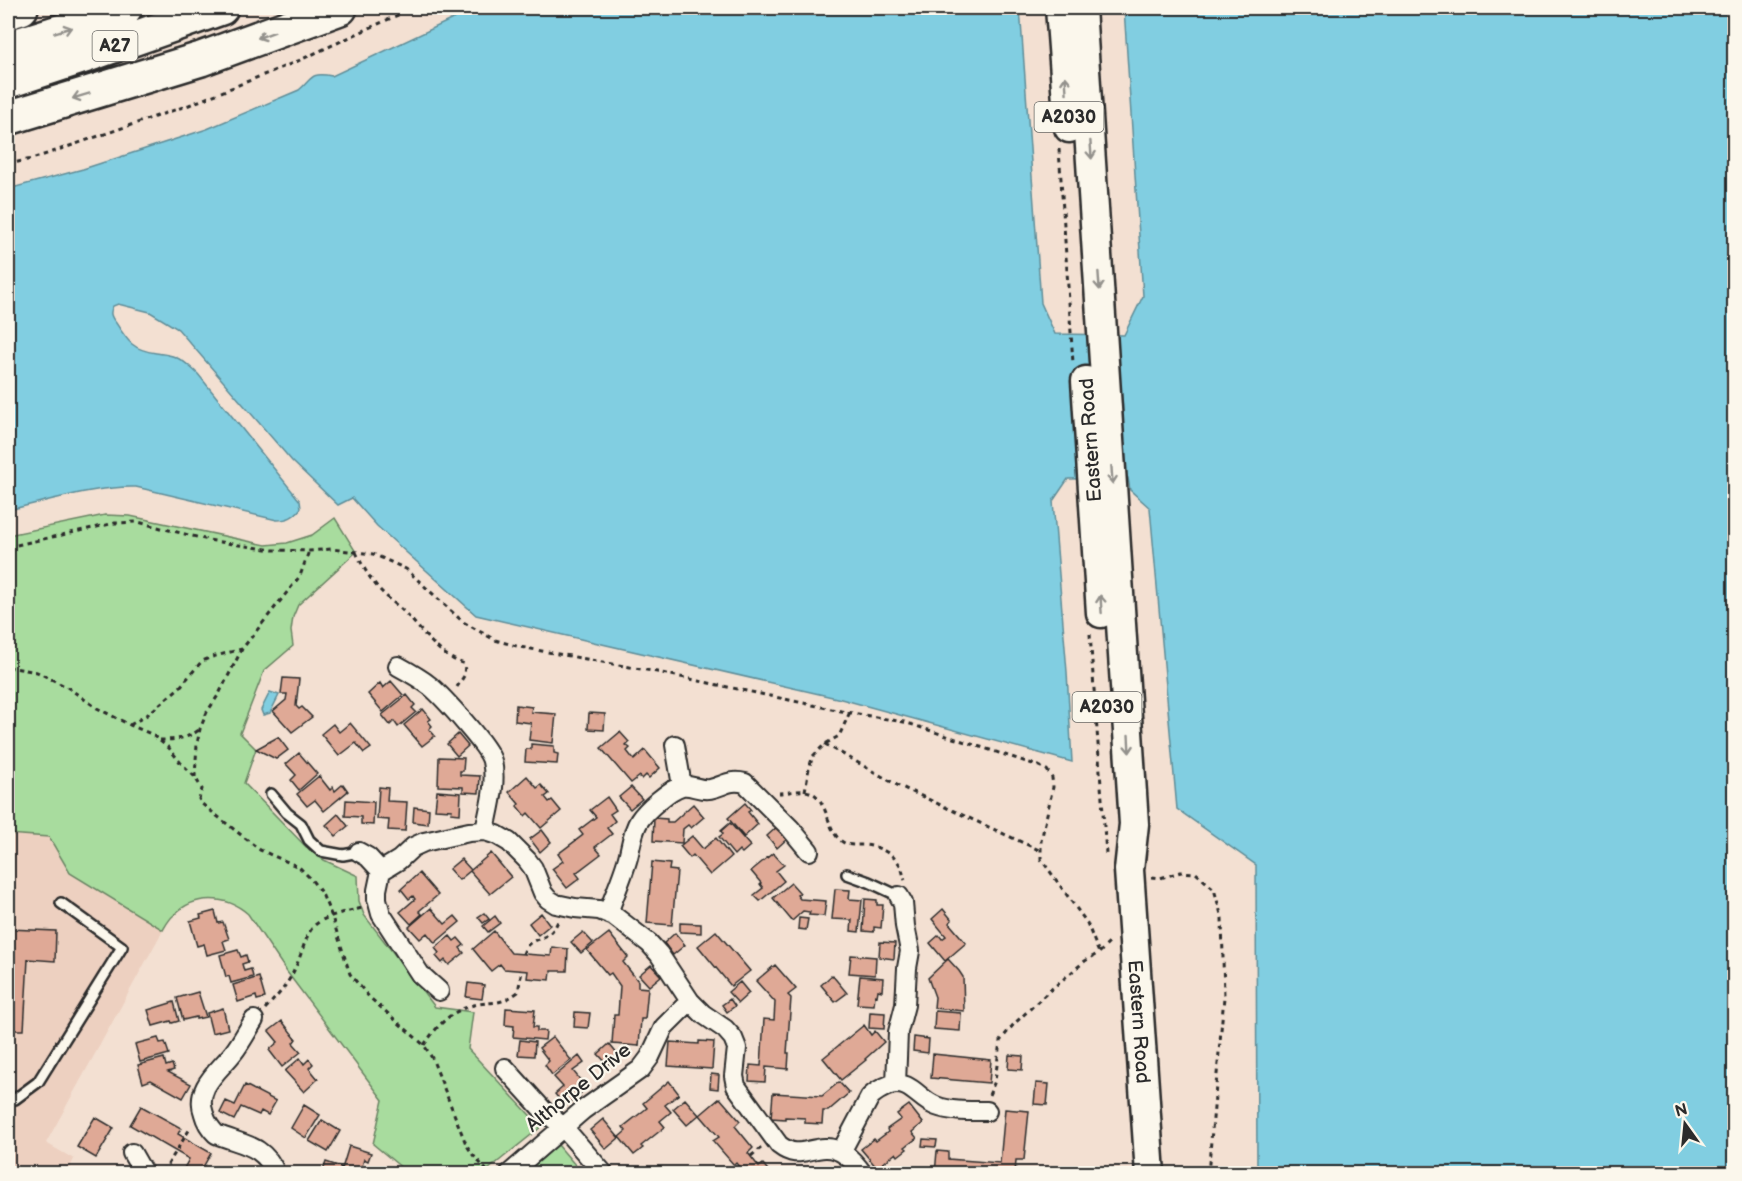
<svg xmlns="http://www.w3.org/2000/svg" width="1742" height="1181" viewBox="0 0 1742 1181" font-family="'Balsamiq Sans',sans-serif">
  <rect width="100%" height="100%" fill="#f3e0d2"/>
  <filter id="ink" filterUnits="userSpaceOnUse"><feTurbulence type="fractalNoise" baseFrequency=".0167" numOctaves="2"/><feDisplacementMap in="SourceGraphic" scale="12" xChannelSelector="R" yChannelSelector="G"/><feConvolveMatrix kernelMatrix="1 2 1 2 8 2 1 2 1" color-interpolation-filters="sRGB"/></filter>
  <g filter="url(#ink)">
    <path fill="#edd0c0" d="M8 834 49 837 70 873 163 930 46 1143 74 1159 67 1173H8Z"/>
    <path fill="#a8dc9e" stroke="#6a8464" stroke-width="1.5" d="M105 515 130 516 266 545 287 543 312 535 335 518 356 552 298 605 293 617 291 631 293 646 264 671 240 733 256 749 244 783 310 851 324 860 358 876 359 901 364 915 435 1007 473 1012 468 1049 541 1127 484 1173H408L373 1144 383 1100 287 972 248 914C227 895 194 894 174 915 169 919 166 925 163 930L70 873 49 837 8 834V535Z
      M558 1145 582 1173H525Z"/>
    <path fill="#81cee1" stroke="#5f8d98" stroke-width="1.5" d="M476 8H1020L1041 303 1055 334 1124 335 1143 296 1124 8H1734V1173H1257L1256 865 1177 809 1150 508 1130 490 1128 478 1068 479 1053 501 1067 672 1072 762 841 699 476 615 377 526 352 498 338 505 292 461 178 329 150 312 118 304 113 306C109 313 111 317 116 323 128 342 133 350 156 353 162 354 169 354 175 357 184 360 190 367 198 374L300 501 301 508C294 517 288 520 277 520L136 487C93 486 49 501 8 510V189L83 169 207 129 299 90C313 78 310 72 332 76Z
      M270 692 279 695 270 713 263 715 261 710Z"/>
    <path fill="#dfa996" stroke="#2b2b2b" stroke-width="1.5" d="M283 678 299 679 296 706 299 709 302 707 312 717 292 732 273 711 286 700 287 694H281Z
      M391 681 403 695 383 712 368 694 380 683 383 688Z
      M407 695 415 705 412 708 416 712 398 727 394 721 390 725 382 715Z
      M516 705 532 707 531 712 556 714 553 743 529 740 531 723 515 721Z
      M423 709 431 719 428 721 432 726 429 729 435 736 422 746 404 725Z
      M589 713 605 714 604 730 588 729Z
      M350 723 371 748 364 753 356 743 339 756 321 734 333 724 339 732Z
      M620 732 629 742 626 745 630 748 627 751 634 760 645 750 660 768 649 778 646 775 642 779 640 776 631 783 601 748Z
      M458 734 468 746 457 756 447 744Z
      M278 737 288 750 276 759 256 749Z
      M531 744 554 746V753L558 754 557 764 525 762 526 749H531Z
      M299 753 317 774 299 790 291 780 296 775 286 764Z
      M439 757 464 758 463 771H460V775L480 776 479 793 463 792V787L438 786Z
      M319 776 330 790 333 787 335 791 343 784 348 791 324 811 315 800 307 806 297 794Z
      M527 776 537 788 541 785 549 794 545 797 549 802 552 800 561 811 541 828 528 813 525 816 517 806 519 804 509 792Z
      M379 787 388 788 387 801 407 802 405 831 388 830 389 820 377 819Z
      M631 787 642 799 630 809 619 797Z
      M437 791 461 793 460 814 451 813 452 810 435 809Z
      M607 797 616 810 610 814 615 821 607 828 612 834 595 847 601 854 576 873 580 878 567 888 552 869 563 861 558 854 583 835 579 830 596 817 590 810Z
      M346 800 374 802 373 825 361 824V817L345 816Z
      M745 803 751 810 748 812 758 824 744 837 728 818Z
      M693 804 704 817 691 828 688 825 683 829 682 843 653 841 654 818 667 819V822H673Z
      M414 807 429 809 428 824 413 822Z
      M338 814 348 826 336 836 326 825Z
      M730 823 750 846 742 853 739 850 734 855 719 837 723 834 721 831Z
      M778 826 788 838 777 848 767 836Z
      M542 830 551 842 540 852 530 839Z
      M692 836 703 849 716 838 731 857 710 875 693 855 690 858 680 846Z
      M491 853 511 877 490 894 470 871 459 880 449 869 461 859 471 870Z
      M773 853 784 865 776 871 784 881 760 901 754 895 763 888 760 884 761 883 751 871Z
      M652 862 670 864 669 870 677 871 672 925 647 923Z
      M419 873 438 895 419 911 422 914 411 924 400 912 415 899 413 896 409 899 401 889Z
      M791 883 800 893 797 895 800 899 826 901 824 916 809 915 810 912 803 911 792 921 773 898Z
      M835 889 850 890 849 899 862 900 859 932 851 931 852 920 832 919Z
      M865 899 877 900V905H883L881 928 874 927V932L863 931Z
      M431 908 445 924 455 916 460 922 435 943 427 933 420 939 409 927Z
      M943 909 952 920 949 923 966 943 945 961 930 943 939 935 942 939 946 936 932 919Z
      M215 911 218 923 223 922 229 939 223 941 226 950 207 955 204 944 197 946 190 921 201 918 200 915Z
      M484 913 489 919 483 923 478 917Z
      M541 913 550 925 538 935 529 923Z
      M495 916 500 923 488 932 483 926Z
      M799 918 808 919 806 930 798 929Z
      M680 923 701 924V933L680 932Z
      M8 929 56 931 55 961 28 959 24 1030H8Z
      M494 931 511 953 551 956 552 947 568 949 567 971H551L550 980 527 978 528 971 504 969 500 964 491 971 473 949Z
      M716 931 750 971 731 986 698 946Z
      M583 932 593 943 581 953 571 942Z
      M609 933 628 957 623 962 638 981V987L648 988 645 1019H641L639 1046 612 1044 614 1015H618L620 986 611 973 608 975 587 950Z
      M675 933 685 945 673 955 664 943Z
      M450 936 454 941 458 938 464 945 460 948 464 953 449 965 445 960 442 963 436 956 439 953 435 948Z
      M880 942 895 943 894 959 879 957Z
      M238 950 241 957 246 955 248 962 242 964 244 971 251 969 253 977 231 983 229 976 226 977 220 955Z
      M851 955 876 957 875 975 849 973Z
      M948 959 959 971 963 977 964 1011 934 1008 935 997 928 978Z
      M651 965 661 976 649 986 639 975Z
      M775 965 796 989 788 995 791 998 787 1053H789L788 1069 766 1067 765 1082 749 1081 750 1065 761 1066 764 1019 774 1020 775 1002 756 981Z
      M832 975 847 993 835 1002 821 985Z
      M860 976 883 978 882 991 878 990 877 996 875 995 874 1005 857 1004Z
      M259 977 265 998 257 1000 256 996 238 1002 233 985Z
      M740 982 749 993 738 1003 728 992Z
      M468 983 484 985 482 999 466 997Z
      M198 992 206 1017 196 1019V1017L183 1020 177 998Z
      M730 999 735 1006 727 1012 722 1005Z
      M174 1002 179 1021 172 1023 171 1021 153 1026 148 1010Z
      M223 1008 228 1029 212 1033 207 1013Z
      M506 1008 535 1010 533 1027H537V1031H546L545 1040 513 1037 514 1026 505 1025Z
      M935 1011 961 1013 960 1031 934 1029Z
      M575 1012 590 1013 588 1028 574 1027Z
      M870 1012 885 1013 884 1029 869 1028Z
      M282 1021 296 1039 293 1043 301 1052 282 1067 269 1050 278 1042 269 1031Z
      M864 1025 871 1035 875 1031 884 1042 865 1059 866 1060 841 1080 823 1058Z
      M553 1037 571 1060 552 1075 545 1065 549 1061 539 1048Z
      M914 1037 929 1039 928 1053 913 1051Z
      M158 1038 160 1043 165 1042 169 1054 140 1062 135 1044Z
      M520 1040 535 1042 534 1056 518 1055Z
      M699 1041 714 1042 712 1069 668 1066 670 1042 699 1044Z
      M609 1044 618 1055 608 1065 598 1054Z
      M933 1054 991 1060 989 1083 931 1078Z
      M1009 1055 1023 1056 1022 1070 1008 1069Z
      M579 1056 584 1063 573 1071 587 1088 565 1106 555 1094 563 1087 554 1077Z
      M164 1058 166 1066 172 1064 174 1070 168 1072 191 1084 183 1098 151 1080 143 1083 138 1065Z
      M300 1058 304 1064 309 1059 313 1064 309 1068 318 1079 304 1092 285 1071Z
      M711 1074 719 1075 718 1089 710 1088Z
      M669 1081 679 1094 665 1105 671 1112 660 1121 665 1127 641 1146 643 1148 634 1155 619 1137 626 1131 623 1127 647 1108 643 1103Z
      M839 1082 849 1093 828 1111H823L822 1124 805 1123V1118L785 1117V1119L771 1118 773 1093 822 1096Z
      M1036 1083 1049 1084 1047 1105 1034 1104Z
      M245 1085 276 1101 268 1115 261 1111 259 1115 241 1107 234 1120 220 1113 226 1101 235 1105Z
      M720 1098 740 1121 735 1126 753 1148 748 1153 759 1167 763 1164 771 1174H745L736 1163 734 1165 713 1141 719 1137 700 1115Z
      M685 1099 699 1115 687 1125 673 1109Z
      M304 1105 320 1115 306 1138 291 1128Z
      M909 1105 923 1123 912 1132 917 1138 905 1147 907 1149 898 1156 896 1153 877 1168 861 1149 874 1139 876 1141 888 1132 887 1129 901 1119 897 1114Z
      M141 1106 181 1128 178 1134 211 1153 199 1174H185L182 1172 189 1159 130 1125Z
      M1005 1109 1029 1111 1024 1160H1016L1015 1174H935L937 1151 948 1152V1159L1000 1163Z
      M95 1117 114 1128 96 1158 77 1147Z
      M603 1119 619 1138 606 1149 590 1130Z
      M322 1120 340 1131 328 1152 309 1141Z
      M923 1139 937 1140 936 1147 922 1146Z
      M349 1146 371 1153 368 1161 364 1159 360 1174 341 1172Z
      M326 1162 341 1167 339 1174H322Z"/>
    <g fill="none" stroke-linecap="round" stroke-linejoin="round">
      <defs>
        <path id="lane" d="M271 794 287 813 301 824 309 840 321 851 343 855 359 852
          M847 874 869 882 899 896
          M8 1098 15 1099 38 1082 122 947 61 903"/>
        <path id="street" d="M398 666C409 672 420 678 430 686 442 696 489 747 492 761 497 784 489 809 485 831
          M675 745 682 786
          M359 852 368 857 381 871
          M608 913C614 896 622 878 627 861 631 848 632 832 639 821 646 810 670 789 682 786 691 784 700 791 710 789 724 786 729 779 745 783L790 828 809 851
          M439 991 420 974 381 914 377 899V890L381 871 399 860 413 847 424 842 469 832 485 831 497 835 509 842 527 860 533 868 543 893 548 899 556 904 575 908 599 910 614 916 649 943 659 954 690 1001 703 1014 725 1029 733 1038 737 1048 734 1076 736 1086 779 1145C797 1159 805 1149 825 1148 841 1147 854 1161 863 1174
          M254 1020C247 1031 241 1043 233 1053 219 1071 194 1088 204 1114 206 1122 210 1128 216 1134 242 1145 264 1144 276 1174
          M505 1068 543 1110 563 1127 604 1174
          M896 1084 898 1032 905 1005 907 968 910 951 905 926 903 903 899 896
          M841 1152 870 1097C876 1091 882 1088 890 1085 910 1079 919 1100 936 1106 952 1112 970 1111 987 1111
          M132 1153 144 1174
          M509 1174 583 1110 641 1069 650 1057 664 1027 690 1001"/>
        <g id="primary">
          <path d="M1060 8 1069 128"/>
          <path id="s1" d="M1081 8 1134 824 1129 870 1150 1174"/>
          <path d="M1086 381 1101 613"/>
        </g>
        <path id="highway" d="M8 12 21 8
          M8 48 78 26 125 8
          M8 81 87 55 221 8
          M8 118 201 59 340 8"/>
      </defs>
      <use href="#lane" stroke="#2b2b2b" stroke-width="14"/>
      <use href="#street" stroke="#2b2b2b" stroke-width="22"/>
      <use href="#primary" stroke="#2b2b2b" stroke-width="33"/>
      <use href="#highway" stroke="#2b2b2b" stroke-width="38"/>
      <path stroke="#2b2b2b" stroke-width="3" stroke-dasharray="4.5 4.5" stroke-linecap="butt" d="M1059 149 1073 363
        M8 164 32 159 189 105 298 61 413 8
        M8 547 115 523 138 522 208 540 239 545 273 550 309 551 332 549 373 554 406 569 463 622 495 640 520 647 657 672 841 711 904 722 1039 766 1047 770 1052 778 1053 787 1041 841V859L1087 923 1099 953
        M356 552C361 563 367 574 375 584 383 595 395 603 405 613 423 631 439 657 465 664L464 676 457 687
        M1090 634 1106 854
        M8 667 37 672 67 687 97 708 130 725 151 734 169 748 180 762 195 777 202 789 199 799 202 804 260 850 299 867 311 879 322 894 332 917 350 974 369 997 424 1045 432 1058 466 1144 473 1155 490 1174
        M130 725 147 715 180 687 202 661 212 657 242 649
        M160 740C174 740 187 739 199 730
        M825 744 897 785 1041 851
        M195 777 197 744 200 729 207 712 219 694 242 649 300 576 309 551
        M805 791 809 768 813 756 825 744 839 736 850 712
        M779 793C789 793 802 788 812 793 827 800 827 829 840 840 847 846 853 845 862 845 876 845 894 853 901 867 903 871 903 876 905 880
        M1152 877 1160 878 1181 872 1196 873 1214 889 1222 918 1224 997 1208 1174
        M523 954C530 932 548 946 558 921
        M265 1009C280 993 288 985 297 964 302 953 306 934 314 926 323 916 349 911 362 908
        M424 1045C438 1025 450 1011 474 1005 496 1000 497 1007 518 992L522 970
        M989 1095 995 1081 1000 1041 1014 1024 1048 992 1085 961 1099 953 1111 941
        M751 1156 761 1148
        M161 1171 167 1166 191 1127
        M732 1174 739 1166"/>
      <use href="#lane" stroke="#fbf7ec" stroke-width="9"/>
      <use href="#street" stroke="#fbf7ec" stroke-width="18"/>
      <use href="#primary" stroke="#fbf7ec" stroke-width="28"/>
      <use href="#highway" stroke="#fbf7ec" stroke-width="33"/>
    </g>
    <defs><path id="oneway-shaft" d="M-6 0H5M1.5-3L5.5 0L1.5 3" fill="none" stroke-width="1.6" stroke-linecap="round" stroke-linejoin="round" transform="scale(1.5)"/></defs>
    <g stroke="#93918c">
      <use href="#oneway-shaft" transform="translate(63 30) rotate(-17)"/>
      <use href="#oneway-shaft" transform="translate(266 35) rotate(160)"/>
      <use href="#oneway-shaft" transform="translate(1066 85) rotate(-94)"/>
      <use href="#oneway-shaft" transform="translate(81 96) rotate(163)"/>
      <use href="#oneway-shaft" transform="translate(1091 150) rotate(86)"/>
      <use href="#oneway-shaft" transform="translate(1099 281) rotate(86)"/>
      <use href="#oneway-shaft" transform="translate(1112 475) rotate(86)"/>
      <use href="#oneway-shaft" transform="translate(1101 604) rotate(-94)"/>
      <use href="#oneway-shaft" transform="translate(1129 744) rotate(87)"/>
    </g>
  </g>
  <g text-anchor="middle" stroke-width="4.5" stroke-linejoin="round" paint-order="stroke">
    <g fill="#fbf7ec" stroke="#696865" stroke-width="1.5">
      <rect x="92.5" y="31" width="45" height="30" rx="4.5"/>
      <rect x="1034.5" y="102" width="69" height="30" rx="4.5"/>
      <rect x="1072.5" y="692" width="69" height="30" rx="4.5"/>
    </g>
    <g font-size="18" font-weight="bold" fill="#2b2b2b">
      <text x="115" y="52">A27</text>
      <text x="1069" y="123">A2030</text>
      <text x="1107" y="713">A2030</text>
    </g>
    <g font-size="20" fill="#2b2b2b" stroke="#fbf7ec">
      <text transform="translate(1090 440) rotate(-94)" y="7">Eastern Road</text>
      <text dy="7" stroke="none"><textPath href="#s1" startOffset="1016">Eastern Road</textPath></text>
      <text transform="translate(578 1087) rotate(-39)" y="7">Althorpe Drive</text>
    </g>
  </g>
  <rect width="1742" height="1181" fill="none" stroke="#fbf7ec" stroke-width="30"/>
  <rect x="15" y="15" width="1712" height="1151" fill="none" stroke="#2b2b2b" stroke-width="2" filter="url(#ink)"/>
  <g transform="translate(1685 1124) rotate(345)" stroke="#fbf7ec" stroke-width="4.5" paint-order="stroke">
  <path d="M0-4.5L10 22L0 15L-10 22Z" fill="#2b2b2b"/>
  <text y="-9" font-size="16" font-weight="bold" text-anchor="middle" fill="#2b2b2b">N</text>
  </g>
</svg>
